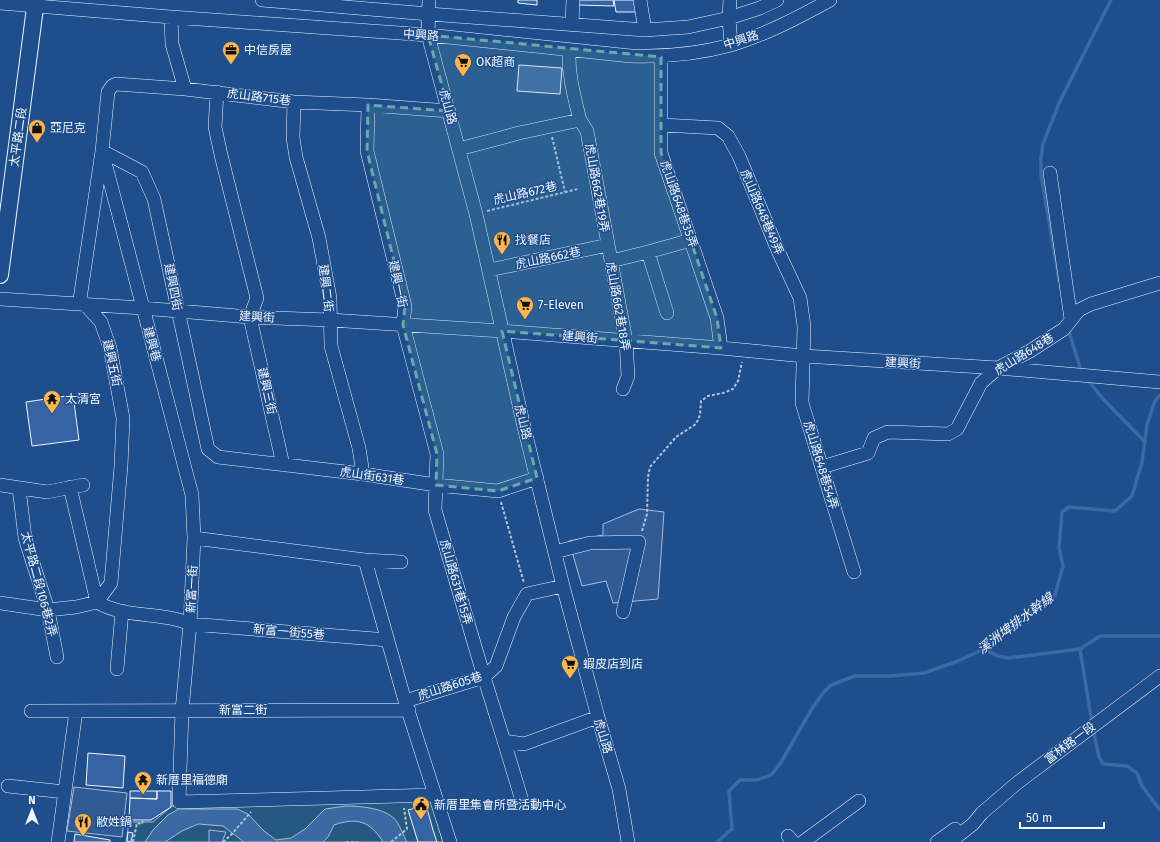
<svg xmlns="http://www.w3.org/2000/svg" width="1160" height="842" viewBox="0 0 1160 842" font-family="'Fira Sans','Noto Sans TC',sans-serif">
  <rect width="100%" height="100%" fill="#1f4e8c"/>
  <path fill="#245a82" stroke="#a8bbd7" d="M431 801 443 842H126L129 822H153L172 806Z"/>
  <path fill="#305b95" stroke="#a8bbd7" d="M639 509 664 512 658 599 613 603 606 581 582 586 569 541 603 535V524Z
    M74 787 127 793 122 837 67 831Z
    M209 830 226 832 222 842H209Z"/>
  <path fill="#3b69a3" stroke="#a8bbd7" d="M346 806C360 806 388 808 397 822 401 828 403 835 407 842H383C370 821 357 817 334 825L328 837 323 842H244L223 826 198 824 182 831 165 842H145L153 830 168 815 179 809H237L248 814 264 831 276 840 291 838 305 829 325 809Z"/>
  <g fill="none" stroke-linecap="round" stroke-linejoin="round">
    <path stroke="#3b69a3" stroke-width="3.5" d="M1059 280 1041 175V157L1043 144 1059 103 1111 0
      M1068 329 1082 373
      M1087 379 1103 399 1145 442
      M984 649 998 656 1009 658 1080 649 1100 636H1160
      M1080 649 1092 723
      M1093 729 1099 757 1103 764 1127 766 1137 773 1142 786 1160 810
      M717 842 732 829 729 791 740 780H757L771 775 780 764 813 707 823 693 831 685 855 676H891L924 673 958 661 984 649 996 634 1015 621 1029 614 1047 603 1055 595 1063 566 1059 548 1062 512 1069 507 1115 511 1132 496 1142 462 1147 425 1155 401 1160 395"/>
  </g>
  <path fill="#3563a3" stroke="#f2f6ff" d="M518 0H537V5L518 3Z
    M577 0H613L614 6 577 5Z
    M614 0H637L639 12H616Z
    M519 65 562 68 560 94 517 91Z
    M73 395 79 440 32 446 26 402Z
    M88 753 125 756 123 788 86 785Z
    M130 791H157V799L130 798Z
    M157 791H171V807L151 820H129L130 798 157 799Z
    M426 805 433 830 437 842H418L408 810Z
    M128 832 133 833 131 842 127 841Z
    M75 834 110 840V842H74Z"/>
  <g fill="none" stroke-linecap="round" stroke-linejoin="round">
    <defs>
      <path id="minor" d="M262 0 429 14 645 30 688 27 729 18 760 8 777 0
        M429 0 428 35 476 214 524 427 563 586 598 717 619 789 628 842
        M640 0 645 30
        M730 0 729 18 731 45
        M0 3 171 17 428 35 631 56C665 57 698 54 731 45 765 35 799 17 830 0
        M171 17 172 44 185 89
        M572 25 573 0
        M569 50C568 74 574 96 580 120
        M661 57V153L717 318 721 348
        M217 92 215 127 221 155 257 298 250 317 283 465
        M294 102 293 138 296 157 319 238 330 298 331 346 359 448 363 474
        M368 105 367 151 405 306 403 325 437 454 435 510 484 677 504 741 524 744 598 717
        M662 125 718 128 728 136 739 156 779 253 800 298 804 326 802 403 854 572
        M459 149 519 133 580 120 587 131 626 341 628 376 623 389
        M102 151 192 495 194 538 190 624 182 710 179 802 435 795
        M102 151 142 172 154 199 208 449 218 457 363 474 436 485 498 491 537 478
        M1050 173 1071 319
        M648 252 667 313
        M611 261 648 252 691 240
        M489 270 608 245
        M0 299 142 308 250 317 330 320 502 331 721 348 804 356 998 368 1160 382
        M822 467 868 453 874 438 888 432 948 434 957 429 981 383 998 368 1030 351 1064 329 1079 310 1091 304 1160 283
        M0 485 47 492 83 485
        M70 487 97 602
        M19 488 25 538 48 610 57 657
        M194 538 365 560 401 562
        M555 552 590 543 639 542 623 612
        M365 560 405 701 450 842
        M97 602 111 583 121 466 123 418 110 348 101 322 80 299 102 151 108 92 112 86 116 84 185 89 294 102 368 105 449 111
        M0 603 48 610 76 607 97 602C125 619 161 611 190 624L388 640
        M117 669 122 611
        M405 701 484 677 496 666 514 617 527 594 563 586
        M31 711 409 710
        M504 741 523 804
        M8 786 65 792
        M788 836 793 842
        M58 842 76 711
        M803 842 859 801
        M937 842 955 829
        M950 842 973 824 982 813 1017 783 1160 676"/>
      <path id="major" d="M0 275 36 0"/>
    </defs>
    <use href="#minor" stroke="#f2f6ff" stroke-width="14"/>
    <use href="#major" stroke="#f2f6ff" stroke-width="18"/>
    <path stroke="#b3c4dc" stroke-width="2" stroke-dasharray="3 2" stroke-linecap="butt" d="M552 137 565 192
      M487 211 578 189
      M501 502 524 583
      M642 531 647 514 648 477 650 467 676 437 696 424 700 415 701 401 708 396 723 393 733 389 738 381 742 362
      M133 842 137 823 142 824 143 820
      M223 842 231 835 251 812
      M346 842H358
      M391 842 407 829 404 808"/>
    <use href="#minor" stroke="#1f4e8c" stroke-width="13"/>
    <use href="#major" stroke="#1f4e8c" stroke-width="16"/>
  </g>
  <path fill="#6aa9a8" fill-opacity="0.2" stroke="#6aa9a8" stroke-width="3" stroke-dasharray="8 5" stroke-linejoin="round" d="M428 35 661 57V153L717 318 721 348 502 331 537 478 498 491 436 485 437 454 403 325 405 306 367 151 368 105 449 111Z"/>
  <defs>
    <symbol id="office-pin" viewBox="-11 -11 22 30"><path d="M0 17L-7.5 6A9.5 9.5 0 1 1 7.5 6Z" fill="#ffb74d" stroke="#1f4e8c"/><path d="M-6-3h4V-5.5h4V-3h4V5H-6ZM-1-4.5V-3h2v-1.5ZM-6 0V1H6V0Z" fill="#111"/></symbol>
    <symbol id="supermarket-pin" viewBox="-11 -11 22 30"><path d="M0 17L-7.5 6A9.5 9.5 0 1 1 7.5 6Z" fill="#ffb74d" stroke="#1f4e8c"/><path d="M-6-5.5h2.5l.6 2H6L4.5 2H-2.5L-4.4-4H-6ZM-1.5 3.2a1.3 1.3 0 1 0 .1 0ZM3 3.2a1.3 1.3 0 1 0 .1 0Z" fill="#111"/></symbol>
    <symbol id="shop-pin" viewBox="-11 -11 22 30"><path d="M0 17L-7.5 6A9.5 9.5 0 1 1 7.5 6Z" fill="#ffb74d" stroke="#1f4e8c"/><path d="M-5-2.5h2.3a2.7 3.5 0 0 1 5.4 0H5L5.5 6h-11ZM-1.5-2.5h3a1.5 2.3 0 0 0-3 0Z" fill="#111"/></symbol>
    <symbol id="restaurant-pin" viewBox="-11 -11 22 30"><path d="M0 17L-7.5 6A9.5 9.5 0 1 1 7.5 6Z" fill="#ffb74d" stroke="#1f4e8c"/><path d="M-5-6h1v4h1v-4h1v4h1v-4h1v5L-1.5 .5V6h-2V.5L-5-1ZM5-6V6H3V1.5H1.5Q1.5-4 5-6Z" fill="#111"/></symbol>
    <symbol id="temple-pin" viewBox="-11 -11 22 30"><path d="M0 17L-7.5 6A9.5 9.5 0 1 1 7.5 6Z" fill="#ffb74d" stroke="#1f4e8c"/><path d="M0-6L5-2H3V0L6.5 2.5H4V6H1.5V3h-3V6H-4V2.5H-6.5L-3 0V-2H-5Z" fill="#111"/></symbol>
    <symbol id="civic-pin" viewBox="-11 -11 22 30"><path d="M0 17L-7.5 6A9.5 9.5 0 1 1 7.5 6Z" fill="#ffb74d" stroke="#1f4e8c"/><path d="M-.6-6.5H3V-4.5H.6V-3L4-1V1h2V6H-6V1h2V-1L-.6-3ZM-1.2 2.5V6h2.4V2.5Z" fill="#111"/></symbol>
  </defs>
  <g fill-rule="evenodd">
    <use href="#office-pin" x="221" y="40" width="20" height="27"/>
    <use href="#supermarket-pin" x="453" y="52" width="20" height="27"/>
    <use href="#shop-pin" x="27" y="118" width="20" height="27"/>
    <use href="#restaurant-pin" x="492" y="230" width="20" height="27"/>
    <use href="#supermarket-pin" x="515" y="295" width="20" height="27"/>
    <use href="#temple-pin" x="42" y="389" width="20" height="27"/>
    <use href="#supermarket-pin" x="560" y="654" width="20" height="27"/>
    <use href="#temple-pin" x="133" y="770" width="20" height="27"/>
    <use href="#civic-pin" x="411" y="795" width="20" height="27"/>
    <use href="#restaurant-pin" x="73" y="812" width="20" height="27"/>
  </g>
  <g text-anchor="middle" stroke-width="3" stroke-linejoin="round" paint-order="stroke">
    <g font-size="12" fill="#f2f6ff" stroke="#1f4e8c">
      <text transform="translate(421 35) rotate(4)" y="4">中興路</text>
      <text transform="translate(741 40) rotate(-18)" y="4">中興路</text>
      <text transform="translate(259 97) rotate(7)" y="4">虎山路715巷</text>
      <text transform="translate(448 107) rotate(75)" y="4">虎山路</text>
      <text transform="translate(18 137) rotate(-82)" y="4">太平路二段</text>
      <text transform="translate(597 188) rotate(80)" y="4">虎山路662巷19弄</text>
      <text transform="translate(525 193) rotate(-13)" y="4">虎山路672巷</text>
      <text transform="translate(679 204) rotate(71)" y="4">虎山路648巷35弄</text>
      <text transform="translate(762 212) rotate(67)" y="4">虎山路648巷49弄</text>
      <text transform="translate(548 258) rotate(-12)" y="4">虎山路662巷</text>
      <text transform="translate(398 284) rotate(78)" y="4">建興一街</text>
      <text transform="translate(173 287) rotate(79)" y="4">建興四街</text>
      <text transform="translate(326 288) rotate(83)" y="4">建興二街</text>
      <text transform="translate(618 306) rotate(80)" y="4">虎山路662巷18弄</text>
      <text transform="translate(257 317) rotate(3)" y="4">建興街</text>
      <text transform="translate(580 337) rotate(5)" y="4">建興街</text>
      <text transform="translate(152 344) rotate(75)" y="4">建興巷</text>
      <text transform="translate(1024 354) rotate(-32)" y="4">虎山路648巷</text>
      <text transform="translate(112 363) rotate(77)" y="4">建興五街</text>
      <text transform="translate(903 363) rotate(3)" y="4">建興街</text>
      <text transform="translate(267 391) rotate(77)" y="4">建興三街</text>
      <text transform="translate(523 422) rotate(76)" y="4">虎山路</text>
      <text transform="translate(821 465) rotate(73)" y="4">虎山路648巷54弄</text>
      <text transform="translate(372 476) rotate(8)" y="4">虎山街631巷</text>
      <text transform="translate(456 582) rotate(74)" y="4">虎山路631巷15弄</text>
      <text transform="translate(39 584) rotate(75)" y="4">太平路二段106巷2弄</text>
      <text transform="translate(192 589) rotate(-87)" y="4">新富一街</text>
      <text transform="translate(289 632) rotate(5)" y="4">新富一街55巷</text>
      <text transform="translate(450 686) rotate(-18)" y="4">虎山路605巷</text>
      <text x="243" y="714">新富二街</text>
      <text transform="translate(603 736) rotate(73)" y="4">虎山路</text>
      <text transform="translate(1070 743) rotate(-37)" y="4">富林路一段</text>
    </g>
    <g font-size="12" fill="#f2f6ff" stroke="#1f4e8c" text-anchor="start">
      <text x="244" y="54">中信房屋</text>
      <text x="476" y="66">OK超商</text>
      <text x="50" y="132">亞尼克</text>
      <text x="515" y="244">找餐店</text>
      <text x="538" y="309">7-Eleven</text>
      <text x="65" y="403">太清宮</text>
      <text x="583" y="668">蝦皮店到店</text>
      <text x="156" y="784">新厝里福德廟</text>
      <text x="434" y="809">新厝里集會所暨活動中心</text>
      <text x="96" y="826">敝姓鍋</text>
    </g>
    <g font-size="13" font-style="italic" fill="#f2f6ff" stroke="#1f4e8c">
      <text transform="translate(1015 623) rotate(-37)" y="5">溪洲埤排水幹線</text>
    </g>
  </g>
  <g transform="translate(32 810)" stroke="#1f4e8c" stroke-width="3" paint-order="stroke">
  <path d="M0-3L7 15L0 10L-7 15Z" fill="#f2f6ff"/>
  <text y="-6" font-size="11" font-weight="bold" text-anchor="middle" fill="#f2f6ff">N</text>
  </g>
  <path d="M1020 822v6h84v-6" fill="none" stroke="#f2f6ff" stroke-width="2"/>
  <text x="1026" y="822" font-size="12" fill="#f2f6ff" stroke="#1f4e8c" stroke-width="3" paint-order="stroke">50 m</text>
</svg>
